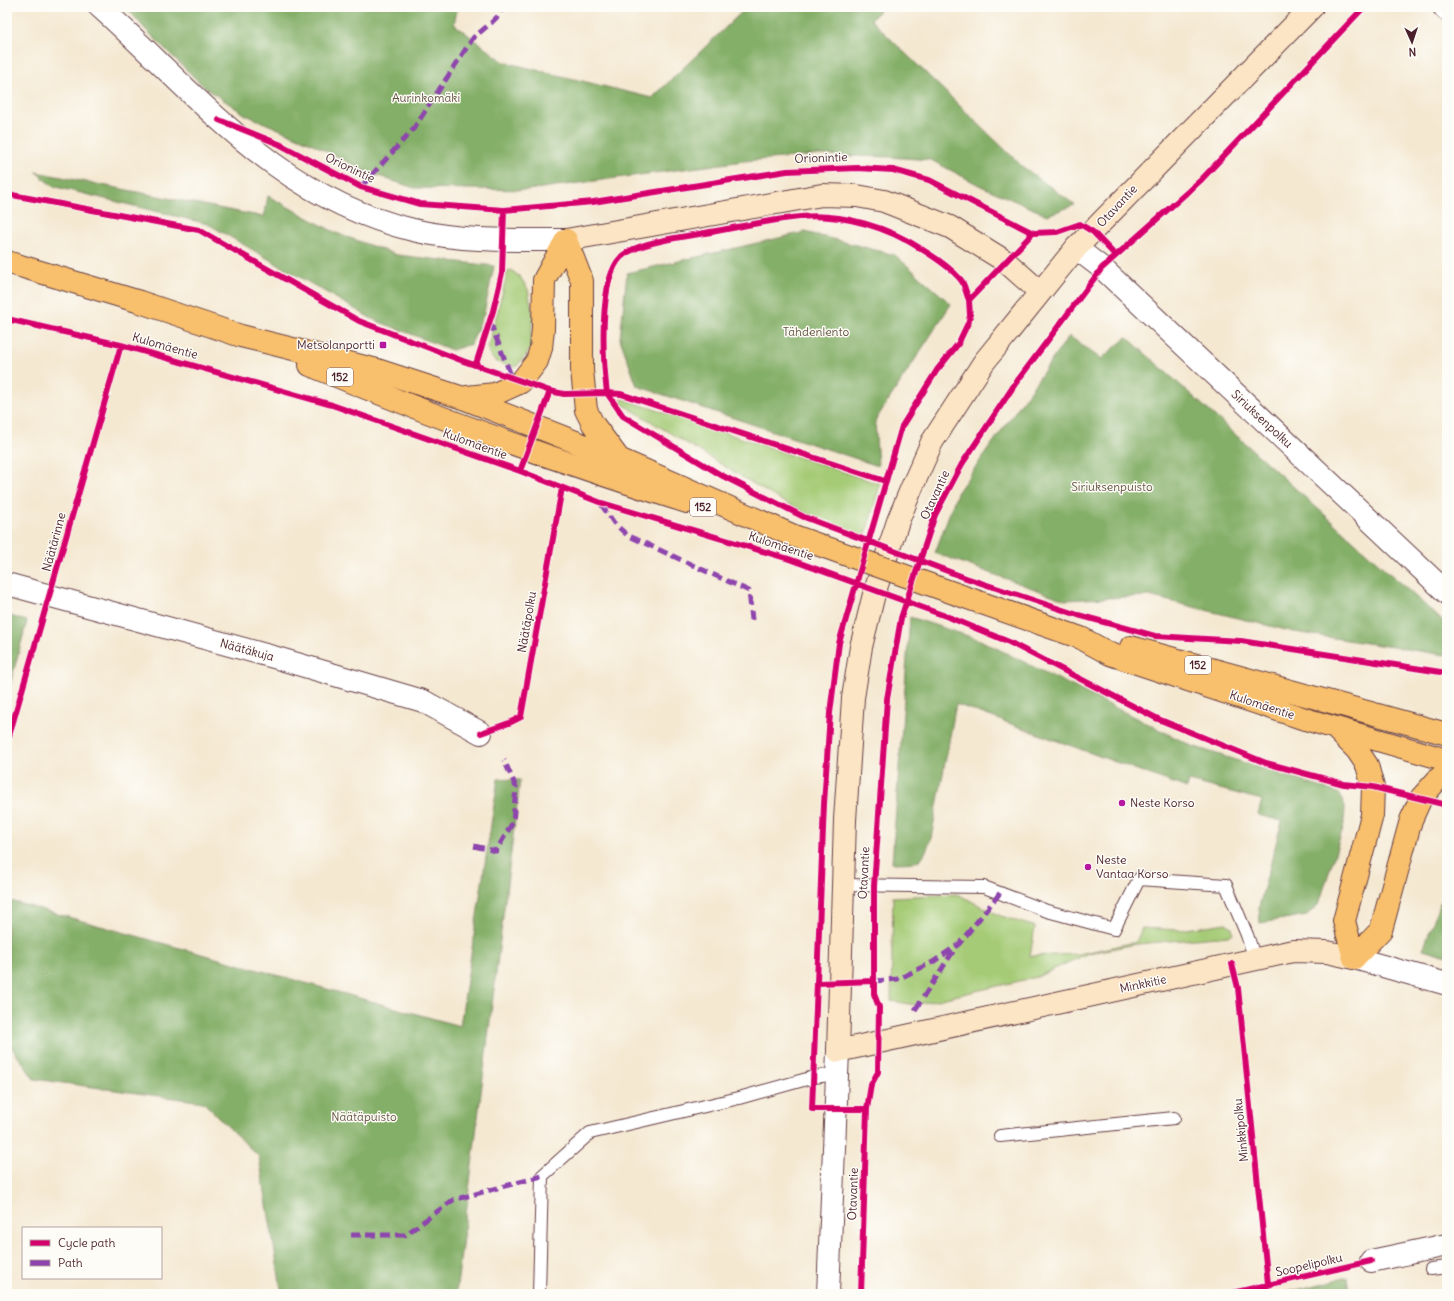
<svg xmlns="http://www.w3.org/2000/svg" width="1454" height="1301" viewBox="0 0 1454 1301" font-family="Delius,sans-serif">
  <rect width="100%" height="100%" fill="#fdfcf7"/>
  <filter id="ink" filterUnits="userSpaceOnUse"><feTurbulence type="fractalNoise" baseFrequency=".025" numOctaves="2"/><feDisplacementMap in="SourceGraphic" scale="8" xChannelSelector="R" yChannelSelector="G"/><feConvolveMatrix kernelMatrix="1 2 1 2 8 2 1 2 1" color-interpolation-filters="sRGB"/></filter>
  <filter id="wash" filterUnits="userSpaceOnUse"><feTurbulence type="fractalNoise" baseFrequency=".012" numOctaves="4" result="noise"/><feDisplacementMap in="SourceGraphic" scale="16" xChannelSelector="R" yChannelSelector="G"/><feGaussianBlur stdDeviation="0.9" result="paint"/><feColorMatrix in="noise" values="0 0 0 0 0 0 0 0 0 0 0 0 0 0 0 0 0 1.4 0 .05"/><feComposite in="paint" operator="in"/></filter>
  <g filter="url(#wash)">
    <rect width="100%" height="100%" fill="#f4e8d1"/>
    <path fill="#a5cb76" stroke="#787550" d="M511 270 520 277 528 289 533 315 530 350 516 367C503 364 489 363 488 348L508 271Z
      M623 399 880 484 865 537 807 514 775 497 619 402Z
      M957 894 1001 916 1035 927 1030 956 1079 954 1136 942 1142 928 1180 930 1226 923 1232 927 1233 933 1228 936 1137 944 1089 953 1037 977 915 1005 891 1001 893 897Z"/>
    <path fill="#84af67" stroke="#676749" d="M126 7H458L454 24 504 62 652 98 747 7H882L871 20 1023 167 1075 205 1047 215 981 186 931 160 890 157 820 155 744 161 527 190 414 188 367 172 311 143 246 115 204 87 145 29Z
      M36 172 264 217 268 196 336 233 397 255 494 266 484 313 471 344 452 350 372 319 208 224 52 186Z
      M805 232 895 255 951 304 875 421 878 466 637 386 620 339 627 273Z
      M1069 336 1101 359 1127 337 1447 625V651L1445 655 1294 632 1149 596 1065 600 935 553 957 493Z
      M7 615 27 621 7 696Z
      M910 617 980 640 1192 746 1338 793 1345 806 1344 825 1319 904 1307 915 1260 923 1259 907 1282 821 1258 815 1262 800 1189 781 1187 788 956 704 931 838C921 865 921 862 892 863Z
      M498 779 520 780 456 1294H282L259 1157 203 1102 34 1079 7 1041V900L460 1026Z
      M1447 884V956L1423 949Z
      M1348 1277 1350 1294H1280Z"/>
  </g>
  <g filter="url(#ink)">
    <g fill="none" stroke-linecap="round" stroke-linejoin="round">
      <defs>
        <path id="service" d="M842 885 984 887 1047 911 1114 929 1139 879 1226 885 1247 935 1255 959
          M1000 1136 1174 1118
          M1431 1269 1447 1267
          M539 1294 542 1176 590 1133 739 1098 814 1077 837 1074"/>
        <path id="minor" d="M100 7C199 96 276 197 413 230 462 242 515 240 566 240
          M1444 7 1447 10
          M1076 248 1102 268 1447 593
          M7 584 277 658 423 701 481 733
          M1354 958 1447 984
          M1371 1261 1447 1245"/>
        <path id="tertiary" d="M828 1294 838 1051"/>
        <path id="secondary" d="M1312 7 1076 248 984 362 932 442 912 487 898 521 874 594 861 647 853 698 845 820 838 1051 1293 951 1327 952 1354 958
          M566 240 822 195 857 196 884 201 950 227 1005 261 1040 292"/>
        <path id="primary" d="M566 240 582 281V370L586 410 593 424 619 459
          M7 262 140 302 241 336 377 370 463 398 619 459 794 536
          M310 365C433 417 560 462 687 502
          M467 397 495 394 521 382 537 361 541 348 543 329 544 280 566 240
          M959 595 1081 638 1110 654 1305 719 1447 760
          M1131 647 1447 734
          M1337 730 1357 750 1367 765 1373 787 1372 815 1344 921 1354 958
          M1354 958 1381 930 1411 820 1421 798 1439 778 1447 773"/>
      </defs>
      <use href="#service" stroke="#643d44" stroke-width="14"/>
      <use href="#minor" stroke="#643d44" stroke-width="24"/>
      <use href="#tertiary" stroke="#643d44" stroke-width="24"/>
      <use href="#secondary" stroke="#643d44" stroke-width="24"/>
      <use href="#primary" stroke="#643d44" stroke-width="24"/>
      <use href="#service" stroke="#fff" stroke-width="12"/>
      <use href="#minor" stroke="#fff" stroke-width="22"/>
      <use href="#tertiary" stroke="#fff" stroke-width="22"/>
      <use href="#secondary" stroke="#fce5c4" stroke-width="22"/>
      <use href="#primary" stroke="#f8bf6c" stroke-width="22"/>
      <defs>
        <path id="primary-bridge" d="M794 536 959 595"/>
      </defs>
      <use href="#primary-bridge" stroke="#643d44" stroke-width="24" stroke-linecap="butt"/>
      <use href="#primary-bridge" stroke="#f8bf6c" stroke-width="22"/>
      <path stroke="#8e44ad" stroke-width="5" stroke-dasharray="10 5" stroke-linecap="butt" d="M361 187 414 128 473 38 491 23 499 15 503 7
        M490 322 512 378
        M601 504 614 523 627 535 749 591 752 620
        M474 846 496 851 513 822 516 787 504 760
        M874 981 898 979 933 962 959 944 1000 893
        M915 1010 956 947
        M351 1235H405L453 1200 542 1176"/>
      <defs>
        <path id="cycleway" d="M219 120 279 144 361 187 420 204 504 210 593 202 787 171 857 168 893 170 929 180 1033 233 1057 232 1080 224 1093 232 1115 255
          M7 194 199 230 359 321 463 361 550 391 564 394 607 393 623 416 721 475 804 517 966 578 1078 615 1155 636 1241 641 1447 673
          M7 319 121 345 332 405 520 471 599 502 789 559 951 618 1009 642 1158 719 1266 763 1344 784 1373 787 1447 805
          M476 364 493 311 502 273 504 210
          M520 471 550 391
          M885 481 621 394 607 393C603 361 598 280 621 257 637 242 683 237 705 233 736 228 768 220 800 217 842 213 888 227 923 250 936 258 951 268 961 280 965 285 966 294 969 300
          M481 733 509 723 521 717 562 488
          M7 743 121 345
          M1232 964 1238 988 1269 1294
          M818 983 874 981
          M867 1109H812L824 804 830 713 839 643 902 426 937 370 958 344 968 323 970 316 969 300 1033 233
          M861 1294 867 1109 871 1085 878 1072 879 1007 874 994V886L887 699 901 618 935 515 962 464 1015 384 1102 268 1201 180 1364 7
          M1228 1294 1371 1261"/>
      </defs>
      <use href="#cycleway" stroke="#fdfcf7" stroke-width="8"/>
      <use href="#cycleway" stroke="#d6006c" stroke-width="6"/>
    </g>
  </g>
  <g fill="#b5179e" stroke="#fdfcf7" stroke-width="1.5">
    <rect x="379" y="341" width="8" height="8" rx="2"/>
    <circle cx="1122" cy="803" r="4"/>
    <circle cx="1088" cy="867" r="4"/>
  </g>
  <g text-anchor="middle" stroke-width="3" stroke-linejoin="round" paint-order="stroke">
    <g fill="#fdfcf7" stroke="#806168" stroke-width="1">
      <rect x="327" y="368" width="26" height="18" rx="3"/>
      <rect x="690" y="498" width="26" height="18" rx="3"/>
      <rect x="1185" y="656" width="26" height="18" rx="3"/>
    </g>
    <g font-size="11" font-weight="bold" fill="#4a1f2b">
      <text x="340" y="381">152</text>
      <text x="703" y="511">152</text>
      <text x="1198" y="669">152</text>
    </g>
    <g font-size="12" fill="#655342" stroke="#fdfcf7">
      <text x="426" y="102">Aurinkomäki</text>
      <text x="816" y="336">Tähdenlento</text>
      <text x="1112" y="491">Siriuksenpuisto</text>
      <text x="364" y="1121">Näätäpuisto</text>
    </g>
    <g font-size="12" fill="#4a1f2b" stroke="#fdfcf7">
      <text transform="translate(821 158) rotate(-2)" y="4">Orionintie</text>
      <text transform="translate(350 168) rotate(25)" y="4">Orionintie</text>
      <text transform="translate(1117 206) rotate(-47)" y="4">Otavantie</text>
      <text transform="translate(165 346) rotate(16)" y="4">Kulomäentie</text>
      <text transform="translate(1262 419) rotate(43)" y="4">Siriuksenpolku</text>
      <text transform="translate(475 444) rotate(20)" y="4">Kulomäentie</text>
      <text transform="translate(935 495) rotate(-65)" y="4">Otavantie</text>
      <text transform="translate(54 542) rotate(-75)" y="4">Näätärinne</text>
      <text transform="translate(781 546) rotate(18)" y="4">Kulomäentie</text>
      <text transform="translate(527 622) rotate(-80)" y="4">Näätäpolku</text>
      <text transform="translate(247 650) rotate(15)" y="4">Näätäkuja</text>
      <text transform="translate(1262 705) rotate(18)" y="4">Kulomäentie</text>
      <text transform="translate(864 873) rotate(-87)" y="4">Otavantie</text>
      <text transform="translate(1143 984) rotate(-12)" y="4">Minkkitie</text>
      <text transform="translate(1241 1130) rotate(-96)" y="4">Minkkipolku</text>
      <text transform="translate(853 1194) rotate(-88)" y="4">Otavantie</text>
      <text transform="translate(1309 1265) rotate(-13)" y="4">Soopelipolku</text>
    </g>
    <g font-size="12" fill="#4a1f2b" stroke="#fdfcf7" text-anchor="start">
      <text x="375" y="349" text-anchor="end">Metsolanportti</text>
      <text x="1130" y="807">Neste Korso</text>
      <text x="1096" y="864">Neste<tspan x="1096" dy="14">Vantaa Korso</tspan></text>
    </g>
  </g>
  <rect width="1454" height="1301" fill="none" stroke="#fdfcf7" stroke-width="24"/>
  <rect x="22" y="1227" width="140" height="52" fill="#fdfcf7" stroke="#b5a4a5"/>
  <rect x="30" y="1240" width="20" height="6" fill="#d6006c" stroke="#b5a4a5"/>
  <text x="58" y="1247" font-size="12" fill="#4a1f2b">Cycle path</text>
  <rect x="30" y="1260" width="20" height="6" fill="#8e44ad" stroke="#b5a4a5"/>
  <text x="58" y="1267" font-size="12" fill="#4a1f2b">Path</text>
  <g transform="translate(1412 42) rotate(177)" stroke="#fdfcf7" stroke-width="3" paint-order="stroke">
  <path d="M0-3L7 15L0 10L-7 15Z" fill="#4a1f2b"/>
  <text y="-6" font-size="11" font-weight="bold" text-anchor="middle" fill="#4a1f2b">N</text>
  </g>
</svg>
